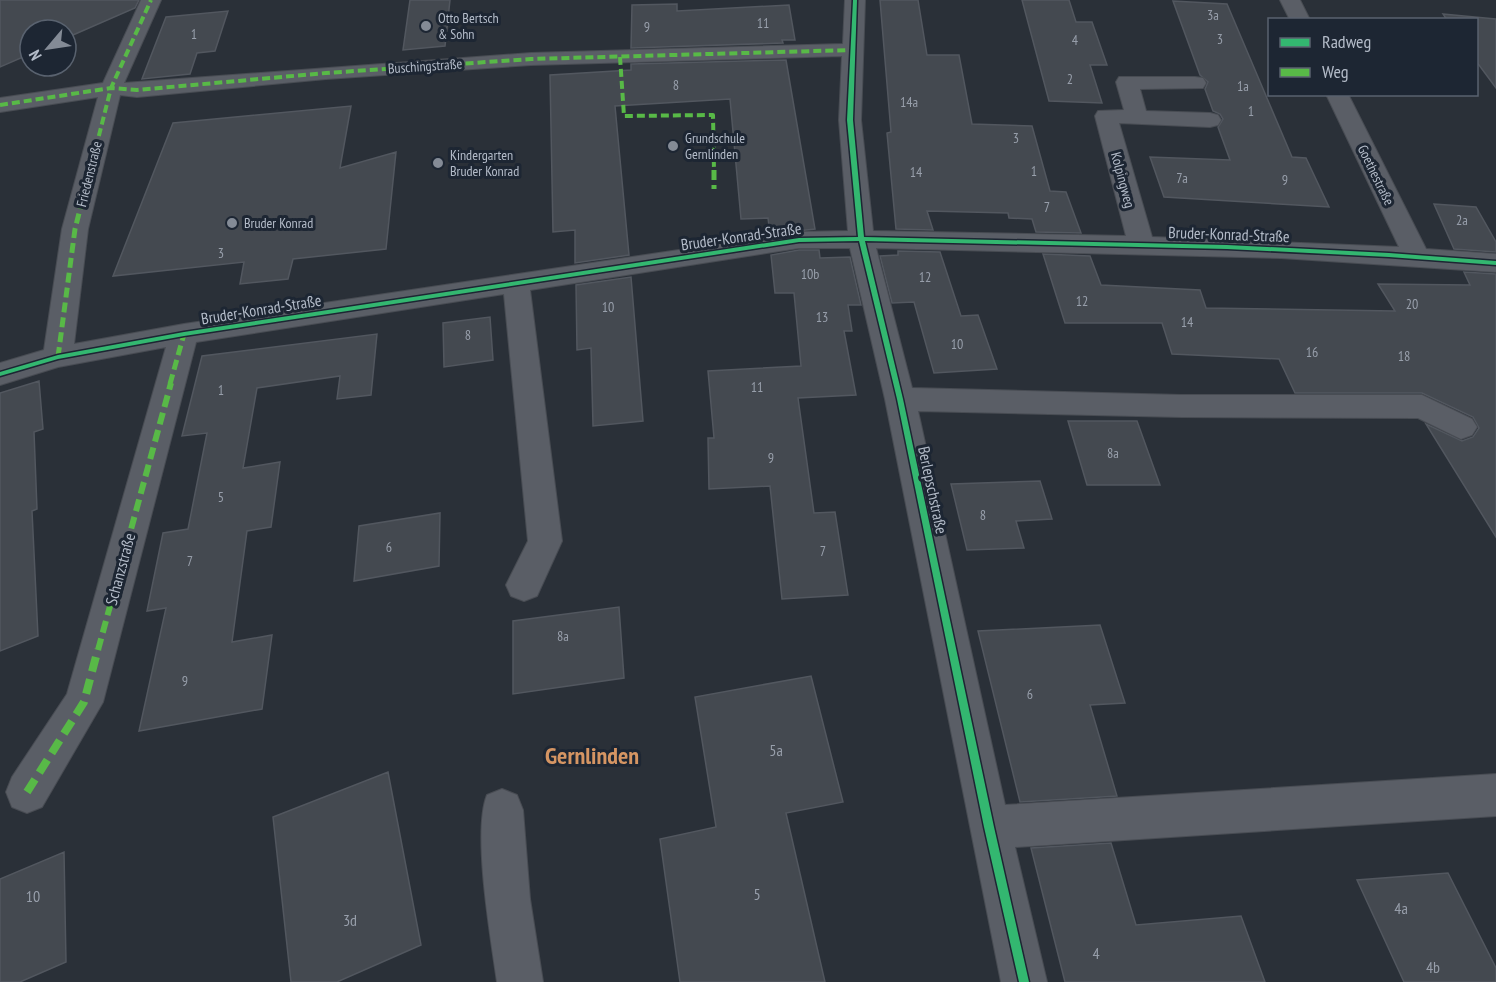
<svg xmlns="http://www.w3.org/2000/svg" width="1496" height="982" viewBox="0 0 1496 982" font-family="'PT Sans Narrow',sans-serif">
  <rect width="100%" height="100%" fill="#2a3038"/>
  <path fill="#444950" stroke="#52575f" stroke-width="1.5" d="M0 0H139L135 8 66 38V30H30V54L0 67Z
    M410 0H450L445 46 403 50Z
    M880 0H918L927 55H959L972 124 1032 126 1050 191 1066 192 1081 233 1036 232 1032 219 1009 218 1008 213 927 211 933 230 896 229 887 133 891 132Z
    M1022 0H1069L1076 22H1092L1107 65H1090L1102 103 1049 101Z
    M1173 1 1227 4 1292 157 1306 158 1329 207 1164 197 1150 157 1230 160 1218 127 1223 119 1220 114 1213 111 1205 89 1208 82 1200 75Z
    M677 4V11L789 5 795 40H782L783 43 631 48 632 5Z
    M228 11 215 51 197 53 190 74 142 79 166 17Z
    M1443 14 1496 19V88L1476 61V20H1447Z
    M786 60 815 229 770 234 768 218 741 219 730 99 615 106 629 255 575 263V230L553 232 550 75 631 70V64Z
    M351 106 340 168 396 152 386 249 293 259 288 279 240 284 244 262 113 276 173 123Z
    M1434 204 1476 207 1496 242V252L1454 249Z
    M799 250H819L820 258 850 257 861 305H848L852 331H844L856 395 798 398 814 513 835 512 848 595 782 599 770 486 709 489 708 438H714L708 371 801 366 794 293H775L771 255Z
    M898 251 940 252 961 316 978 315 997 369 934 373 914 302 892 303 880 256 898 255Z
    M1043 254 1090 256 1101 285 1200 290 1206 308 1395 311 1378 284 1470 285 1464 272 1496 274V537L1426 424 1462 441 1473 437 1479 428 1473 417 1422 393H1295L1279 359 1172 354 1162 323H1065Z
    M631 277 643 421 593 426 591 348 577 350 576 285Z
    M490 317 493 360 444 367 443 323Z
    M377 334 371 395 337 399 340 376 257 388 243 468 280 462 271 527 247 531 232 642 272 635 262 709 139 731 166 608 147 611 163 533 188 529 207 433 182 436 202 356Z
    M39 381 43 429 34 432 37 509 32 511 38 636 0 651V393Z
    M1068 421H1137L1160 485H1087Z
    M1040 481 1052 519 1016 521 1024 548 967 550 951 484Z
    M440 513 439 566 354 581 359 526Z
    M619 607 624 678 513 694V621Z
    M1100 625 1125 703 1090 705 1117 796 1020 802 978 631Z
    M811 676 843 802 786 813 825 982H680L660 839 716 827 695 697Z
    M388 772 421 945 337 982H291L273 817Z
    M1111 843 1136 925 1241 916 1265 982H1065L1031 848Z
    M64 852 66 962 20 982H0V879Z
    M1448 873 1496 968V982H1404L1357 880Z"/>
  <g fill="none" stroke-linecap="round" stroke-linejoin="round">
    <defs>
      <path id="minor" d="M141 0H161L124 83 531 53 843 44 845 0H865L861 120 873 231 1126 236 1095 116 1098 111 1124 110 1116 82 1119 77H1195L1203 78 1206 83 1203 88 1140 89 1146 111 1210 113 1218 115 1221 120 1218 125 1210 127 1119 123 1152 237 1399 247 1326 94H1348L1426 249 1496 254V272L1281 258 876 248 912 388 1181 395H1422L1472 419 1477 427 1472 435 1461 439 1418 418 1181 417 918 411 1005 805 1496 774V816L1015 847 1047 982H1001L885 399 850 248H799L530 290 562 541 537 596 524 601 511 596 506 585 528 541 504 294 196 342 103 702 42 807 27 813 12 807 6 792 12 777 67 694 166 347 58 367 0 385V363L44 350 62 229 98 97 0 112V98L103 83ZM842 56 839 120 848 231 799 232 184 324 74 344 88 229 120 95 137 97 326 79 531 65Z
        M1280 0H1300L1310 20H1290Z
        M502 789 517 795 523 810 530 899 543 982H497C491 939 472 832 487 795Z"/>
    </defs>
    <use href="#minor" stroke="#484c53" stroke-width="2"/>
    <use href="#minor" fill="#5a5e66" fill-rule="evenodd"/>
    <path stroke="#58b947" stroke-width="4" stroke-dasharray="8 4" stroke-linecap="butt" d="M620 57 624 116 713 115 714 171
      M0 105 111 88 137 90 326 73 531 59 852 50
      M90 171 111 88 151 0"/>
    <path stroke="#58b947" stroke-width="5" stroke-dasharray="10 5" stroke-linecap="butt" d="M714 170V189
      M58 357 75 229 90 170
      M170 384 184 334"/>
    <path stroke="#58b947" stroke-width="6" stroke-dasharray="12 6" stroke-linecap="butt" d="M98 650 171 383"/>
    <path stroke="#58b947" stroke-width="8" stroke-dasharray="15 8" stroke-linecap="butt" d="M27 792 84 702 98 649"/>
    <defs>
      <path id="cycleway" d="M853 0H857L853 120 864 237 1227 245 1389 253 1496 261V265L1389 257 1227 249 865 241 903 399 994 827 1029 982H1019L984 827 897 399 859 241 799 242 184 336 58 359 0 376V372L58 355 184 332 799 238 858 237 847 120Z"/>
    </defs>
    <use href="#cycleway" stroke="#1d2633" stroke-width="3"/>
    <use href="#cycleway" fill="#33b770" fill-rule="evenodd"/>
  </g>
  <g fill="#848b96" stroke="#1d2633" stroke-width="2">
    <circle cx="426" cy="26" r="6"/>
    <circle cx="673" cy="146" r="6"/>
    <circle cx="438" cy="163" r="6"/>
    <circle cx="232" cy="223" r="6"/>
  </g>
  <g text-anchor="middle" stroke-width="6" stroke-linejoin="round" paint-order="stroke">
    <g font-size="14" fill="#989fab">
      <text x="1213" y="20">3a</text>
      <text x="763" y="28">11</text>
      <text x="647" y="32">9</text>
      <text x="194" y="39">1</text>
      <text x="1220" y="44">3</text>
      <text x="1075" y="45">4</text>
      <text x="1070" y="84">2</text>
      <text x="676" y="90">8</text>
      <text x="1243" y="91">1a</text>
      <text x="909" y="107">14a</text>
      <text x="1251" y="116">1</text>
      <text x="1016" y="143">3</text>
      <text x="1034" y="176">1</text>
      <text x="916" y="177">14</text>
      <text x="1182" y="183">7a</text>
      <text x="1285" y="185">9</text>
      <text x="1047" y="212">7</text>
      <text x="1462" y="225">2a</text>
      <text x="221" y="258">3</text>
      <text x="810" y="279">10b</text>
      <text x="925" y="282">12</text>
      <text x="1082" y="306">12</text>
      <text x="1412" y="309">20</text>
      <text x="608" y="312">10</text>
      <text x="822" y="322">13</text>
      <text x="1187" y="327">14</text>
      <text x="468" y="340">8</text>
      <text x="957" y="349">10</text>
      <text x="1312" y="357">16</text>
      <text x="1404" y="361">18</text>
      <text x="757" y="392">11</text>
      <text x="221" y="395">1</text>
      <text x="1113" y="458">8a</text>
      <text x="771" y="463">9</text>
      <text x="221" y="502">5</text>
      <text x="983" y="520">8</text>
      <text x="389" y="552">6</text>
      <text x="823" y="556">7</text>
      <text x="190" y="566">7</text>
      <text x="563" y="641">8a</text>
      <text x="185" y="686">9</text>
      <text x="1030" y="699">6</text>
    </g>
    <g font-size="14" fill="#b4bcc9" stroke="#1d2633" text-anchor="start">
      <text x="438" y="23">Otto Bertsch<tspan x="438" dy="16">&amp; Sohn</tspan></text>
      <text x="685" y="143">Grundschule<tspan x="685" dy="16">Gernlinden</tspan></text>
      <text x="450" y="160">Kindergarten<tspan x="450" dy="16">Bruder Konrad</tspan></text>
      <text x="244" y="228">Bruder Konrad</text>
    </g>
    <g font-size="14" fill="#b4bcc9" stroke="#1d2633">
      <text transform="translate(425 66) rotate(-4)" y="5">Buschingstraße</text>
      <text transform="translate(89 174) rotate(-76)" y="5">Friedenstraße</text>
      <text transform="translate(1376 175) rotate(64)" y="5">Goethestraße</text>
      <text transform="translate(1123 180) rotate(75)" y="5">Kolpingweg</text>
    </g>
    <g font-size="16" fill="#b4bcc9" stroke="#1d2633">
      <text transform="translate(1229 234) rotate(2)" y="6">Bruder-Konrad-Straße</text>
      <text transform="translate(741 236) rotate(-8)" y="6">Bruder-Konrad-Straße</text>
      <text transform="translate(261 309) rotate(-9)" y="6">Bruder-Konrad-Straße</text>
      <text transform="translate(933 490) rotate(78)" y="6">Berlepschstraße</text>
      <text transform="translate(120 569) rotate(-75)" y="6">Schanzstraße</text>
    </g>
    <g font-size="16" fill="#989fab">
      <text x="776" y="756">5a</text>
      <text x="757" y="900">5</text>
      <text x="33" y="902">10</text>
      <text x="1401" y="914">4a</text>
      <text x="350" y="926">3d</text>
      <text x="1096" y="959">4</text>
      <text x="1433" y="973">4b</text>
    </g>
    <g font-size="24" font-weight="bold" fill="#d59563" stroke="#1d2633">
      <text x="592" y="764">Gernlinden</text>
    </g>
  </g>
  <rect x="1268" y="18" width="210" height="78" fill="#1d2633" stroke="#59626f" stroke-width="1.5"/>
  <rect x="1280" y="38" width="30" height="9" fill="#33b770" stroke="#59626f" stroke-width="1.5"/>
  <text x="1322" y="48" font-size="18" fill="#b4bcc9">Radweg</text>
  <rect x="1280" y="68" width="30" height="9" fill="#58b947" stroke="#59626f" stroke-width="1.5"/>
  <text x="1322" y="78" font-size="18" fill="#b4bcc9">Weg</text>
  <g transform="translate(48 48) rotate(241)"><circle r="28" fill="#1d2633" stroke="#59626f" stroke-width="1.5"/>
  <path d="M0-4.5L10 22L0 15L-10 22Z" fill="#848b96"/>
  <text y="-9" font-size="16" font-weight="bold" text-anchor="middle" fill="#b4bcc9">N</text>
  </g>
</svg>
